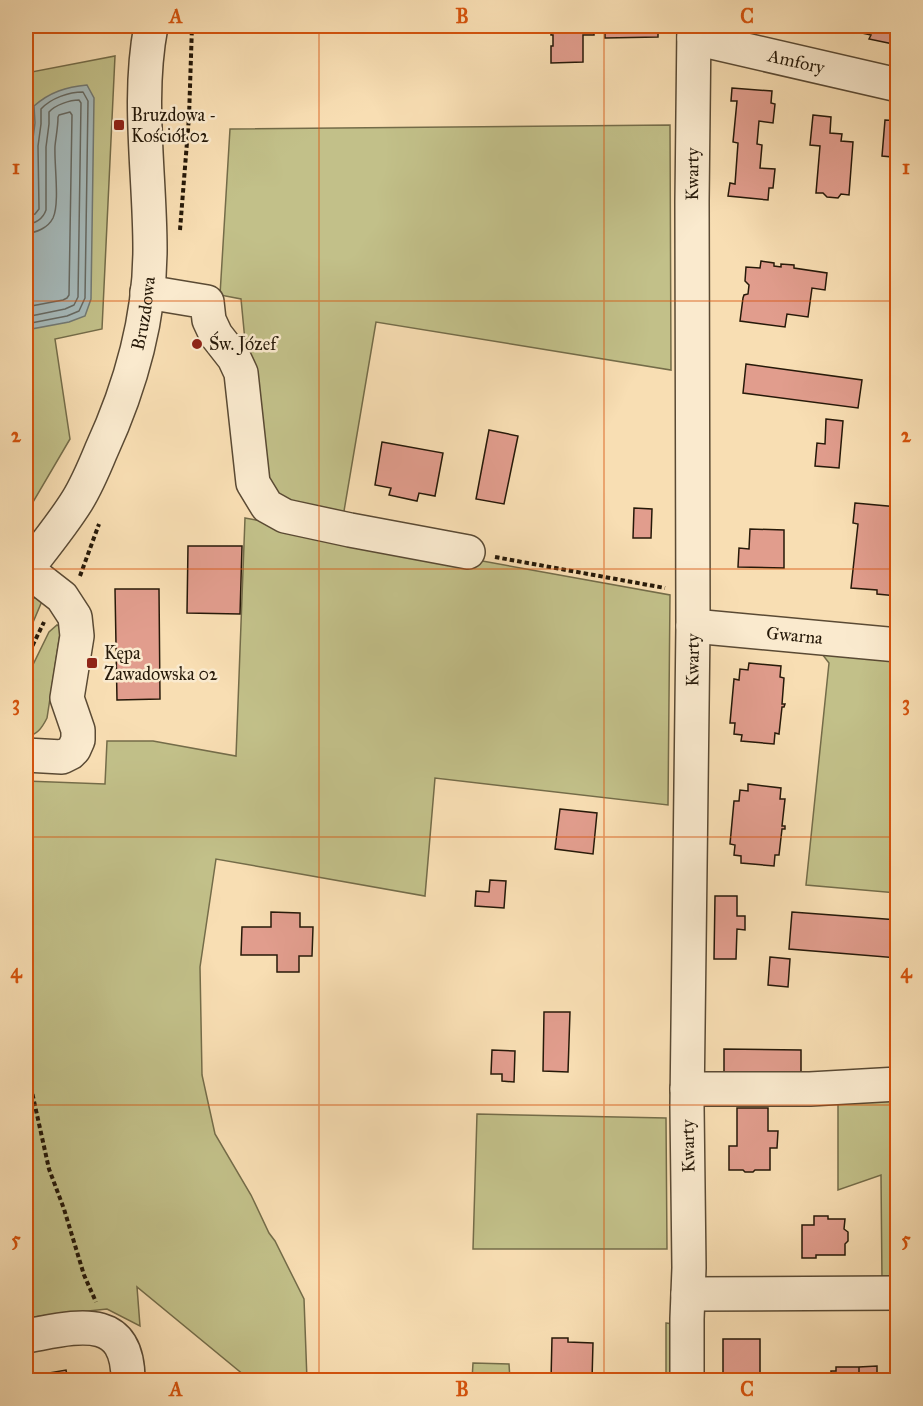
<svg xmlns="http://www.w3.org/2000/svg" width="923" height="1406" viewBox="0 0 923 1406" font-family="'IM FELL Great Primer',serif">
  <rect width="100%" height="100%" fill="#f8deb3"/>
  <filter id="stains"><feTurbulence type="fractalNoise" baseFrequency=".00333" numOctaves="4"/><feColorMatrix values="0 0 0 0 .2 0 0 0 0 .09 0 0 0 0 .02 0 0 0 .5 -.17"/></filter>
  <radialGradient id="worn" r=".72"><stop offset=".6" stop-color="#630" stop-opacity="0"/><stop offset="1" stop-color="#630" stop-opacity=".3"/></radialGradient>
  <path fill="#c2c089" stroke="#746c49" stroke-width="1.5" d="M115 56 102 329 55 339 70 439 26 514V73Z
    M670 125 671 370 376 322 343 517 290 506 267 489 257 466 241 299 220 295 230 129Z
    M245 518 670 595 668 805 435 778 425 896 216 859 200 967 202 1075 215 1134 251 1195 269 1233 275 1241 304 1299 307 1380H250L137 1287 140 1326 107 1309 40 1316 26 1319V781L105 784 107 741H153L236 756Z
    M27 597 36 598 42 601 26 639V598Z
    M57 625 61 627 47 718C42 728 37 735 26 737V679L49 632Z
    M819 650 897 656V893L806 885 829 663Z
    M897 1093V1281H882L881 1175 838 1190V1098Z
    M477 1114 666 1118 667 1249H473Z
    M666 1323 681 1325 680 1380H666Z
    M473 1363 509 1364 510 1380H472Z"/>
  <path fill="#a5b9ba" stroke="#727973" stroke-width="1.5" d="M87 85 94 98 91 299 85 316 69 322 26 330V212L33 208 32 146 35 123 34 106C50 92 66 87 87 85Z"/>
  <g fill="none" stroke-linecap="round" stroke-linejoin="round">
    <path stroke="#666962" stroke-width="1.5" d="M26 217 35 214 39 209 38 146 41 124V109C51 98 69 92 83 92L88 101 85 298 79 311 67 316 26 324
      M26 224C35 224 43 219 46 210V147L49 124V112C55 105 70 100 79 100L81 103 78 297 74 305 65 309 26 317
      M26 233C36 233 48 228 53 218 60 203 54 164 55 146 56 136 58 127 58 117L59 115 70 112 72 115 69 295 67 298 63 300 26 307"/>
  </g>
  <path fill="#e19d8d" stroke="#261909" stroke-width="1.5" d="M551 26H594V35H583V62L551 63V46H553V35H551Z
    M605 26H658V37L605 38Z
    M849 26H898V45L869 39 871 35 848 30Z
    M732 88 772 91 771 103 775 104 773 123 759 121 757 144 762 145 760 168 775 169 773 188H769L768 200 728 196 730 183 735 184 738 143 733 142 737 101H731Z
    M813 115 831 117 830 133 842 134 841 141 853 142 849 195 841 194 838 198 827 197 823 193H816L820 146 810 145Z
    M885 120 898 121V176H890L892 157 882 156Z
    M761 261 774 263V266L781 267V264L794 265V268L827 273 825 290 812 288 808 317 787 314 785 327 740 321 743 298 744 295 748 294 749 285 745 281 746 267 760 268Z
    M746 364 862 380 858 408 743 393Z
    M826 419 843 421 839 468 815 466 817 443 825 444Z
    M489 430 518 436 504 504 476 499Z
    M382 442 443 453 435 496 419 493 417 501 389 495 391 488 375 485Z
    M855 503 898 507 893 552H898L897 596 877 594V590L851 588 858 524 853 523Z
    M634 508 652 509 651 538H633Z
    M750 529 784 530V568L738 567 739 548 749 549Z
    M188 546H242L240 614 187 613Z
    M115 589H159L160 699 117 700Z
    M749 663 781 666 780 677 784 678 782 704H785L784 707H782L779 734 775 733 774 744 741 741 742 735 734 734 735 723H730L734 679 739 680 740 669 748 670Z
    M748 784 781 788 780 799H785L782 826H785V829H782L779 855H775L774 866 741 863V856L734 855 735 845 730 844 734 801H739L740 790 748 791Z
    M560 809 597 813 593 854 555 849Z
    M490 880 506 881 504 908 475 906 476 891 489 892Z
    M715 896H737V916H745V930L737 929 736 959H714Z
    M271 912 300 913V927H313L312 956H299V972H277V955H241L242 927H271Z
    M792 912 898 920V958L789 949Z
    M770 957 790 959 788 987 768 985Z
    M544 1012H570L568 1072 543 1071Z
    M724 1049 801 1050V1076L724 1075Z
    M492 1050 515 1051 514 1082 502 1081V1074H491Z
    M737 1108H768V1131H778L777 1148H770V1170H755L753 1172H745L743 1170H729V1146H737Z
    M814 1216H828V1219H845L844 1229 848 1232V1241L845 1244V1255H816V1258H802V1225H814Z
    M552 1338H568V1342L593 1343 592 1380H551Z
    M723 1339H760V1380H723Z
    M877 1366V1380H859V1367Z
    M836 1367H859V1380H831V1371H836Z
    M66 1370 68 1380H26V1377Z"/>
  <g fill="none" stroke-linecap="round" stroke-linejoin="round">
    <defs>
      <g id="minor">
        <path id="s1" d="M694 38 898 85"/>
        <path d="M147 292 207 302 209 320 216 335 234 358 241 373 253 483 267 506 285 516 350 530 468 552"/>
        <path id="s2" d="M26 570C43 548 62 525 77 501 87 485 94 468 101 451 130 388 150 319 150 249 150 175 137 99 151 26"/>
        <path id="s3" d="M693 626 898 645"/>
        <path d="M26 755 62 757 70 753 74 749 78 740V730L67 698 77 636 75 617 62 597 26 569"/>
        <path d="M687 1089H810L898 1084"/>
        <path d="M688 1294 898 1293"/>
        <path d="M26 1336C73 1328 128 1310 128 1380"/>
        <path id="s4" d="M687 1380V1319L689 1268 687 1107 693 626 692 201 694 26"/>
      </g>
    </defs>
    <use href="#minor" stroke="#5a4a34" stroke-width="36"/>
    <path stroke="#261909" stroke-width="4" stroke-dasharray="4.5 3" stroke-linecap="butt" d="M180 230 189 117 192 26
      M495 557 665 588
      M80 576 99 524
      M26 659 44 622
      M26 1065 49 1169 64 1209 84 1275 96 1302"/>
    <use href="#minor" stroke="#faeace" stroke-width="33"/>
  </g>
  <path fill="none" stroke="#d5530c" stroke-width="1.5" stroke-opacity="0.55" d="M319 26V1380M604 26V1380M26 301H898M26 569H898M26 837H898M26 1105H898"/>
  <g fill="#8f2418" stroke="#faeace" stroke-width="2">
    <rect x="113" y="119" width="12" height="12" rx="3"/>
    <circle cx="197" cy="344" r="6"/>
    <rect x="86" y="657" width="12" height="12" rx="3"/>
  </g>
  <g text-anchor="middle" stroke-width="5" stroke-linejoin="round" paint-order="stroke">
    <g font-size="18" fill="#261909" stroke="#faeace">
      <text dy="6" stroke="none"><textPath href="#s1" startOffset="105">Amfory</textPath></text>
      <text dy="6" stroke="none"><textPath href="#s4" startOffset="1206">Kwarty</textPath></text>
      <text dy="6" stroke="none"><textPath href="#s2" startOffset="286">Bruzdowa</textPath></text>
      <text dy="6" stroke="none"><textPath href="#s3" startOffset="102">Gwarna</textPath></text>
      <text dy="6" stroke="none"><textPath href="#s4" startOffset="720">Kwarty</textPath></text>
      <text transform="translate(688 1146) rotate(-91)" y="6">Kwarty</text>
    </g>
    <g font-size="18" fill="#261909" stroke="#faeace" text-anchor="start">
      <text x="131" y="121">Bruzdowa -<tspan x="131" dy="21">Kościół 02</tspan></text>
      <text x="209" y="350">Św. Józef</text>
      <text x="104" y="659">Kępa<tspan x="104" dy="21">Zawadowska 02</tspan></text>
    </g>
  </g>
  <rect width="923" height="1406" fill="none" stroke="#f8deb3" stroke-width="66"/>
  <rect x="33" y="33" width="857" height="1340" fill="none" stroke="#d5530c" stroke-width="2"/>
  <g font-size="20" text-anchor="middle" font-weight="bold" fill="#d5530c">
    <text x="176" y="23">A</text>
    <text x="462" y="23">B</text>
    <text x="747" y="23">C</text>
    <text x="16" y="174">1</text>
    <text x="906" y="174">1</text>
    <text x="16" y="442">2</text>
    <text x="906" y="442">2</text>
    <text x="16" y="710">3</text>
    <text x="906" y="710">3</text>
    <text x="16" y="978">4</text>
    <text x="906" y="978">4</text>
    <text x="16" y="1246">5</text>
    <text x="906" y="1246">5</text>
    <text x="176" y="1396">A</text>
    <text x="462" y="1396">B</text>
    <text x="747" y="1396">C</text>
  </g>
  <rect width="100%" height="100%" filter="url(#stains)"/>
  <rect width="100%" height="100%" fill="url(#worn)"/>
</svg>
